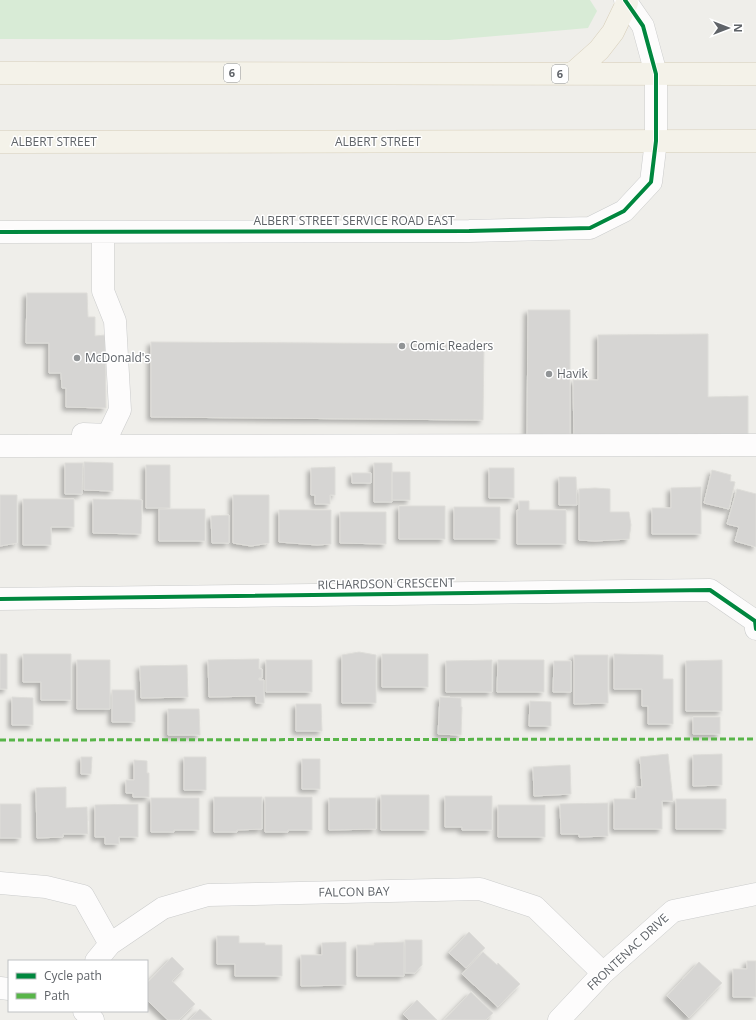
<svg xmlns="http://www.w3.org/2000/svg" width="756" height="1020" viewBox="0 0 756 1020" font-family="'Open Sans',sans-serif">
  <defs>
    <filter id="shadow"><feDropShadow dx="-3.5" dy="3.5" stdDeviation="2" flood-color="#0004"/></filter>
  </defs>
  <rect width="100%" height="100%" fill="#efeeea"/>
  <path fill="#d8ebd6" d="M0 0H590L597 11 588 28 449 40 0 39Z"/>
  <path fill="#d6d5d3" stroke="#deddd9" filter="url(#shadow)" d="M27 293H87L88 317H95V336L105 335 106 408 66 407V388H62L61 373H49V343H26Z
    M528 310H570V438H527Z
    M708 334V397L748 396V443H574L573 380H598V335Z
    M151 342 484 344 483 420 151 417Z
    M84 462 113 463V491L84 490Z
    M65 463H83L82 494H65Z
    M374 463H392V502H374Z
    M146 465H170V508H146Z
    M335 467V495H330V504H315V495H311V468Z
    M489 468H514V498H489Z
    M712 470 731 475 730 481 735 482 729 509 704 503Z
    M392 472H410V500H392Z
    M352 473H371V483H352Z
    M559 477H576L577 505H559Z
    M701 487V534H652V508H671V488Z
    M595 488 610 489V512H629L631 525 629 539 595 541 579 540V489Z
    M737 489 756 494V547L735 541 739 527 727 524Z
    M0 495H17V543L0 546Z
    M233 495H269V543L251 546 233 543Z
    M23 499H74V527H51V545H23Z
    M93 499 142 500 141 534 93 533Z
    M519 501H529V510H566V544H517V510H519Z
    M399 506H445V539H399Z
    M454 507H500V539H454Z
    M159 509H205V541H159Z
    M279 510H331V544L317 545 279 542Z
    M340 512H386V544L340 543Z
    M229 515V543H212L211 516Z
    M359 652 376 655V703H342V655Z
    M0 654H7V689H0Z
    M23 654H71V700H41V682H23Z
    M382 654H428V687H382Z
    M614 654 663 655V679H673V724H648V706H642V689H614Z
    M574 655H608V703L574 704Z
    M259 659V669H262V678H259V680H264V703H256V696L209 697 208 660Z
    M77 660H110V709H77Z
    M266 660H312V692H266Z
    M492 660V692H446V661Z
    M498 660H544V692H497Z
    M722 660V711H686V661Z
    M554 661H571V692H553Z
    M187 665 188 697 141 698 140 666Z
    M112 690H135V722H112Z
    M12 697 33 698V725H12Z
    M440 697 461 698V707H462L461 735 438 734Z
    M530 701 551 702V726H529Z
    M296 704H321L322 731H296Z
    M168 709H199L200 735H168Z
    M693 717H720V734H693Z
    M668 754 673 801H662V829H614V799H636V787H642L640 757Z
    M722 754V785L693 786V755Z
    M81 757H92L91 774H81Z
    M184 757H206V790H184Z
    M302 759H320V789H302Z
    M134 760 147 761V773H149V797H133V793H126V780H134Z
    M570 765 571 794 534 796 533 767Z
    M66 787V808L87 807 88 834H63V837L37 838 36 788Z
    M381 795H429V830H381Z
    M445 796H492V830H462V827H445Z
    M214 797H262V829L237 830V832H214Z
    M265 797H312V830H288V832H265Z
    M151 798H199V830H174V832H151Z
    M329 798H376V829L329 830Z
    M676 799H726V829H676Z
    M608 803V836L579 837V834H561L560 804Z
    M0 804H21V838H0Z
    M138 804V837H119V844H105V837H95V805Z
    M498 805H545V837H498Z
    M469 932 485 948 466 968 449 953Z
    M217 936H239V943H265V945H282V976H235V964H217Z
    M405 940H422V965L415 973H405Z
    M346 942V985L301 986V955H322V943Z
    M404 942V976H357V945H374V943Z
    M483 952 497 965 498 963 520 984 498 1007 462 974Z
    M172 957 184 969 172 981 195 1004 179 1020H168L147 1000V983Z
    M747 961H756V997H733V969H747Z
    M699 962 722 983 689 1018 667 996Z
    M471 992 493 1013 486 1020H444Z
    M417 1000 437 1020H409L403 1014Z
    M200 1009 212 1020H189Z"/>
  <g fill="none" stroke-linecap="round" stroke-linejoin="round">
    <defs>
      <path id="minor" d="M0 232 469 231 590 228 624 211 651 182 656 141V74L643 26 625 0
        M83 434 108 435 120 410 115 321 103 291V232
        M0 446 756 445
        M0 599 710 590 755 621 756 629
        M0 883 46 887 83 896 110 944
        M96 961 110 944 163 908 208 895 480 889 535 907 603 973
        M0 988 9 989
        M84 1011 93 1020
        M559 1020 603 973 673 911 756 894"/>
      <path id="major" d="M0 73 756 74
        M572 74 599 50 613 32 627 3
        M0 142 756 141"/>
    </defs>
    <use href="#minor" stroke="#cbcccc" stroke-width="23"/>
    <use href="#major" stroke="#d7ceb8" stroke-width="23"/>
    <use href="#minor" stroke="#fdfcfc" stroke-width="22"/>
    <use href="#major" stroke="#f4f2e9" stroke-width="22"/>
    <path stroke="#58b549" stroke-width="3" stroke-dasharray="6 3" stroke-linecap="butt" d="M0 740 756 739"/>
    <defs>
      <path id="cycleway" d="M0 232 469 231 590 228 624 211 651 182 656 141V74L643 26 625 0
        M0 599 710 590 755 621 756 629"/>
    </defs>
    <use href="#cycleway" stroke="#fff" stroke-width="6"/>
    <use href="#cycleway" stroke="#00873e" stroke-width="4"/>
  </g>
  <g fill="#919496" stroke="#fff" stroke-width="1.5">
    <circle cx="402" cy="346" r="4"/>
    <circle cx="77" cy="358" r="4"/>
    <circle cx="549" cy="374" r="4"/>
  </g>
  <g text-anchor="middle" stroke-width="3" stroke-linejoin="round" paint-order="stroke">
    <g fill="#fff" stroke="#8f9295" stroke-width="1">
      <rect x="224" y="64" width="16" height="18" rx="3"/>
      <rect x="552" y="65" width="16" height="18" rx="3"/>
    </g>
    <g font-size="11" font-weight="bold" fill="#5f6368">
      <text x="232" y="77">6</text>
      <text x="560" y="78">6</text>
    </g>
    <g font-size="12" fill="#5f6368" stroke="#fff">
      <text x="54" y="146">ALBERT STREET</text>
      <text x="378" y="146">ALBERT STREET</text>
      <text x="354" y="225">ALBERT STREET SERVICE ROAD EAST</text>
      <text transform="translate(386 584) rotate(-1)" y="4">RICHARDSON CRESCENT</text>
      <text transform="translate(354 892) rotate(-1)" y="4">FALCON BAY</text>
      <text transform="translate(628 952) rotate(-43)" y="4">FRONTENAC DRIVE</text>
    </g>
    <g font-size="12" fill="#5f6368" stroke="#fff" text-anchor="start">
      <text x="410" y="350">Comic Readers</text>
      <text x="85" y="362">McDonald's</text>
      <text x="557" y="378">Havik</text>
    </g>
  </g>
  <rect x="8" y="960" width="140" height="52" fill="#ffffff" stroke="#bfc1c3"/>
  <rect x="16" y="973" width="20" height="6" fill="#00873e" stroke="#bfc1c3"/>
  <text x="44" y="980" font-size="12" fill="#5f6368">Cycle path</text>
  <rect x="16" y="993" width="20" height="6" fill="#58b549" stroke="#bfc1c3"/>
  <text x="44" y="1000" font-size="12" fill="#5f6368">Path</text>
  <g transform="translate(728 28) rotate(90)" stroke="#ffffff" stroke-width="3" paint-order="stroke">
  <path d="M0-3L7 15L0 10L-7 15Z" fill="#5f6368"/>
  <text y="-6" font-size="11" font-weight="bold" text-anchor="middle" fill="#5f6368">N</text>
  </g>
</svg>
